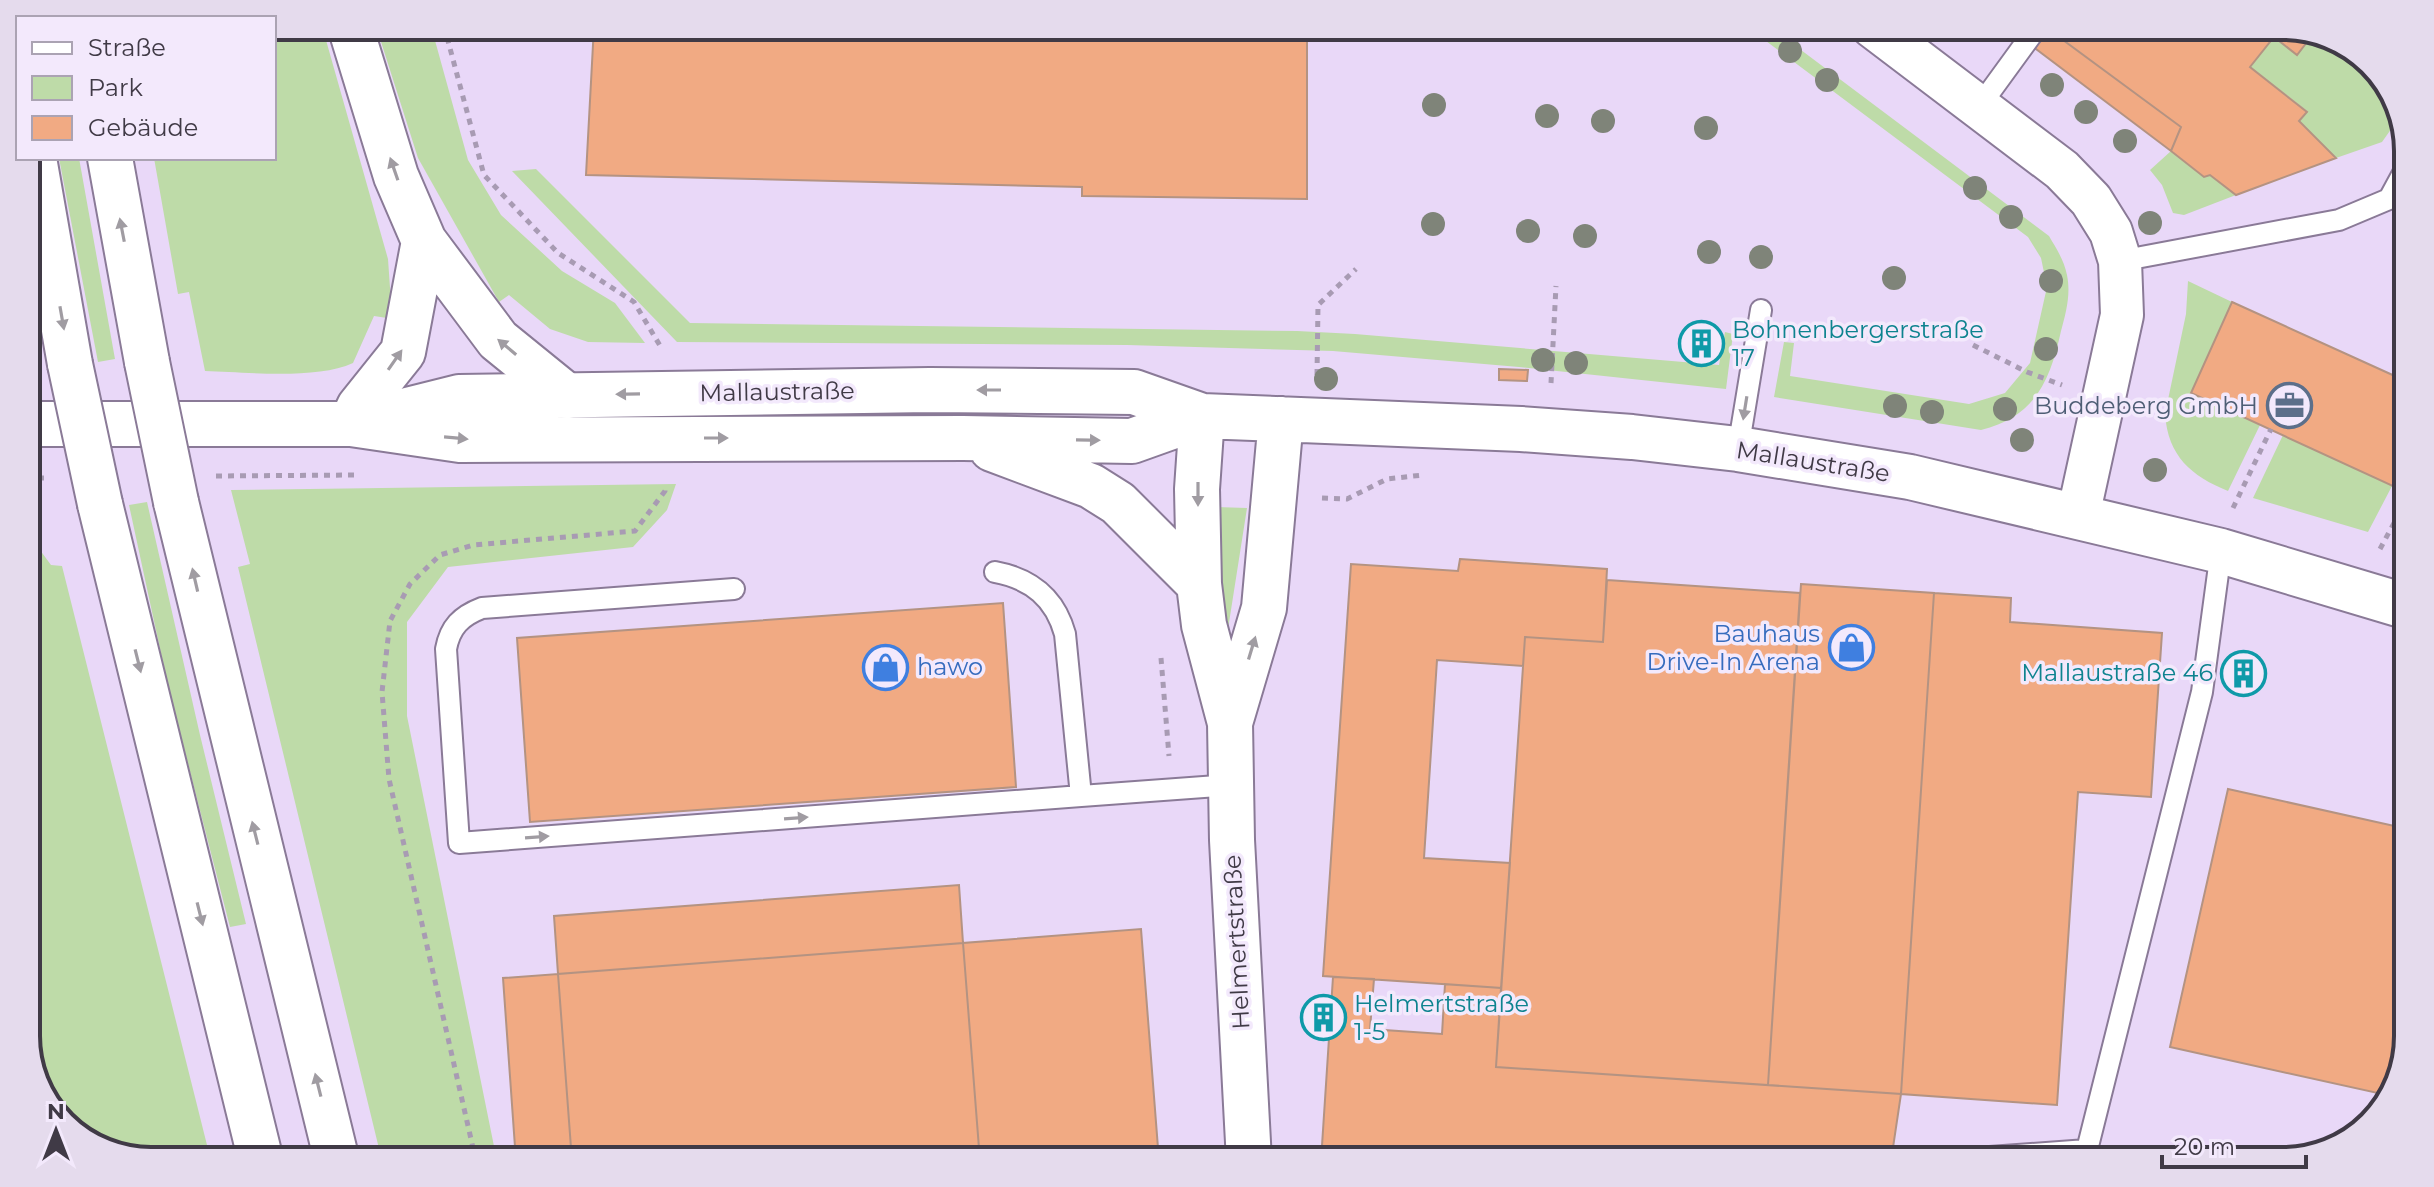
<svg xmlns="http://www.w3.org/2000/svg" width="2434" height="1187" viewBox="0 0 2434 1187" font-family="Montserrat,sans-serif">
  <rect width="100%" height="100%" fill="#e9d8f8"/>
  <path fill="#bedba8" d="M274 26H322L388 259 391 302 387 318 374 316 353 363C316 380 246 372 205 371L189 292 178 294 154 158H274Z
    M376 26H431L468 160 501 215 562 271 615 303 645 343 588 342 550 329 509 295 499 302 418 158Z
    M1746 26H1769L2049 236C2056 248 2064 260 2067 275 2071 294 2066 313 2061 331 2050 381 2035 417 1981 430L1774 397 1784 342 1794 343 1790 376 1969 404 2005 393 2030 363 2047 287 2041 258 2028 237Z
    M2314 33 2338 39 2387 81 2399 118 2382 142 2336 158 2299 121 2307 111 2250 67 2274 37 2297 55Z
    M2171 151 2204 177 2210 175 2236 195 2184 215 2173 213 2162 185 2150 170Z
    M59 158H79L115 359 98 362Z
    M536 169 690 323 1297 331 1355 334 1719 365 1725 332 1733 334 1726 389 1519 367 1333 351 1127 345 677 342 512 171Z
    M2188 281 2232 302 2191 393 2260 425 2228 491C2191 476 2168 456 2165 414L2186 314Z
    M2283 435 2392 486 2368 532 2253 498Z
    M676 484 667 510 633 547 448 567 407 622V716L497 1161H382L238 567 250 564 231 490Z
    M147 502 200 735 246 924 230 927 168 686 129 505Z
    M1216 507 1247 508 1228 629 1223 634Z
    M26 531 51 565 62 566 211 1161H151L96 1148 47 1106 26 1045Z"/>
  <path fill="#f1aa83" stroke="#b49382" stroke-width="2" d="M594 26H1307V199L1082 196V187L586 175Z
    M2016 26H2044L2181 127 2171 151 2012 31Z
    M2044 26H2195L2207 35 2213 26H2283L2314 33 2297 55 2274 37 2250 67 2307 112 2299 121 2336 158 2236 195 2210 175 2204 177 2171 151 2181 127Z
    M2232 302 2408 382V493L2191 393Z
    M1694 332 1712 335 1708 355 1690 352Z
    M2408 354V382L2397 377Z
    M1499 369 1528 370 1527 381 1499 380Z
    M1460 559 1607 569 1603 642 1525 637 1523 666 1437 660 1424 858 1510 863 1501 988 1323 976 1351 564 1458 571Z
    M1607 580 1800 593 1768 1085 1496 1067 1525 637 1603 642Z
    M1801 584 1934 593 1901 1094 1768 1085Z
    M1934 593 2011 598 2010 622 2162 633 2151 797 2078 792 2057 1105 1901 1094Z
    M1003 603 1016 787 530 822 517 638Z
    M2238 652 2259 657 2251 693 2229 688Z
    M2228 789 2408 829V1036L2395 1091 2391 1096 2170 1047Z
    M959 885 963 943 558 974 554 916Z
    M1141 929 1159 1161H980L963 943Z
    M963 943 980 1161H572L558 974Z
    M558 974 572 1161H516L503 978Z
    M1333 977 1374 979 1370 1029 1442 1034 1445 984 1501 988 1496 1067 1901 1094 1891 1161H1321Z
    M1316 1006 1331 1007 1330 1029 1314 1028Z"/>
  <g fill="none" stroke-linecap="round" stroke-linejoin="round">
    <defs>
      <path id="lane" d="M1979 107 2038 26
        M2120 261 2339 220 2389 199 2408 164
        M1738 449 1761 310
        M995 572C1032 579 1055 598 1065 634L1081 796 1231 785
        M734 589 482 608C461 616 450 627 446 649L459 843 1081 796
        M1934 1161 2087 1150 2202 692 2221 551"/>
      <path id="street" d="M1872 26 2062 170 2091 200 2111 232 2120 261 2122 315 2078 516"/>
      <path id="secondary" d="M1202 416 1197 489 1199 584 1204 625 1230 723 1232 840 1249 1161
        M26 424H351L460 440 963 438 1132 441 1202 416
        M351 424 459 397 930 390 1134 392 1202 416 1521 429 1632 437 1738 449 1910 477 2221 551 2408 607
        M992 449 1091 486 1118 503 1199 584
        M1230 723 1264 608 1281 419"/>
      <path id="highway" d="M350 26 396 176 424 241 498 340 567 396
        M34 158 70 364
        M110 158 147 362
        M351 424 359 407 403 352 424 241
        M176 502 337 1161
        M100 504 261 1161"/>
    </defs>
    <use href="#lane" stroke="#8a7a97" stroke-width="24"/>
    <use href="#street" stroke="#8a7a97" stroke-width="46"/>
    <use href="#secondary" stroke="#8a7a97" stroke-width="48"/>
    <use href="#highway" stroke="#8a7a97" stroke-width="48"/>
    <path stroke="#a89bb3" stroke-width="5" stroke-dasharray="6 6" stroke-linecap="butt" d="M444 26 484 175 558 253 634 302 662 349
      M1973 345 2027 372 2062 385
      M1317 375 1318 305 1356 269
      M1551 383 1556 286
      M216 476 354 475
      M26 478H46
      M1322 498 1347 499 1387 479 1423 475
      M2233 508 2271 429
      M2380 549 2408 497
      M1161 658 1169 756
      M476 1161 389 779 382 692 390 621 410 584 440 555 473 545 635 531 665 491V487"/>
    <use href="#lane" stroke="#fff" stroke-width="20"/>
    <use href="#street" stroke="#fff" stroke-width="42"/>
    <use href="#secondary" stroke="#fff" stroke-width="44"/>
    <use href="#highway" stroke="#fff" stroke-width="44"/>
    <defs>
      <path id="highway-bridge" d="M147 362 176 502
        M70 364 100 504"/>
    </defs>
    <use href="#highway-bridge" stroke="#8a7a97" stroke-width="48" stroke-linecap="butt"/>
    <use href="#highway-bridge" stroke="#fff" stroke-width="44"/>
  </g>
  <g fill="#7f8479">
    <circle cx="1790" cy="51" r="12"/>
    <circle cx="1827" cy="80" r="12"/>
    <circle cx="2052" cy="85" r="12"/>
    <circle cx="1434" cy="105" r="12"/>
    <circle cx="2086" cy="112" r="12"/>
    <circle cx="1547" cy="116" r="12"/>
    <circle cx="1603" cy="121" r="12"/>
    <circle cx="1706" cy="128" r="12"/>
    <circle cx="2125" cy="141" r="12"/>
    <circle cx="1975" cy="188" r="12"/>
    <circle cx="2011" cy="217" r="12"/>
    <circle cx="2150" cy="223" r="12"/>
    <circle cx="1433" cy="224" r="12"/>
    <circle cx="1528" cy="231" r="12"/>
    <circle cx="1585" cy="236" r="12"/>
    <circle cx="1709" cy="252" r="12"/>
    <circle cx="1761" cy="257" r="12"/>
    <circle cx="1894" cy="278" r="12"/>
    <circle cx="2051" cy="281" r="12"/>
    <circle cx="2046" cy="349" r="12"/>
    <circle cx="1543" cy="360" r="12"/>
    <circle cx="1576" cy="363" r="12"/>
    <circle cx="1326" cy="379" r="12"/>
    <circle cx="1895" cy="406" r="12"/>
    <circle cx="2005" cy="409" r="12"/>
    <circle cx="1932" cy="412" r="12"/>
    <circle cx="2022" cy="440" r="12"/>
    <circle cx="2155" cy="470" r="12"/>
  </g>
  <defs><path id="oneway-solid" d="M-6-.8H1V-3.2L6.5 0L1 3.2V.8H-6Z" transform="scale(2)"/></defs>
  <g fill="#a09ca2">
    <use href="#oneway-solid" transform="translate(394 169) rotate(-109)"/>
    <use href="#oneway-solid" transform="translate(122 230) rotate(-101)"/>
    <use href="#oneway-solid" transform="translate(62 318) rotate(80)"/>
    <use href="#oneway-solid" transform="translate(507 347) rotate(-140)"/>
    <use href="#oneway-solid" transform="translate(395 360) rotate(-55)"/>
    <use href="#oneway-solid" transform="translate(989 390) rotate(-180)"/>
    <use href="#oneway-solid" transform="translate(628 394) rotate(179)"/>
    <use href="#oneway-solid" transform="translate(1745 408) rotate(99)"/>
    <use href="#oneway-solid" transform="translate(456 438) rotate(5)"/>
    <use href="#oneway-solid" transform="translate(716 438)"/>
    <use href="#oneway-solid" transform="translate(1088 440) rotate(1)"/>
    <use href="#oneway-solid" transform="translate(1198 494) rotate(90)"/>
    <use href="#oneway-solid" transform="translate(195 580) rotate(-103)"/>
    <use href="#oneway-solid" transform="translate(1252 648) rotate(-73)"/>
    <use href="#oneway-solid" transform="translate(138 661) rotate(76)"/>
    <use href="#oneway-solid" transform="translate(796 818) rotate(-4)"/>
    <use href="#oneway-solid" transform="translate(255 833) rotate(-104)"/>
    <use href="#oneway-solid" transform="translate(537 837) rotate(-4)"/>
    <use href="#oneway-solid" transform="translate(200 914) rotate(76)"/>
    <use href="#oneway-solid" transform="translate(318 1085) rotate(-104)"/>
  </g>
  <defs>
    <symbol id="building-ring" viewBox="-11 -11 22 22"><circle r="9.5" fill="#f3e9fc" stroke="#0f9aa8" stroke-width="1.5"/><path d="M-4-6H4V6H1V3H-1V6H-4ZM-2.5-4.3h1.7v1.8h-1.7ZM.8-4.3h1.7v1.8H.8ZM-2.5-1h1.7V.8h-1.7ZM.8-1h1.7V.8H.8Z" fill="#0f9aa8"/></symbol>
    <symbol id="office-ring" viewBox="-11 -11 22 22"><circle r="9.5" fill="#f3e9fc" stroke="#5c6f8a" stroke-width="1.5"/><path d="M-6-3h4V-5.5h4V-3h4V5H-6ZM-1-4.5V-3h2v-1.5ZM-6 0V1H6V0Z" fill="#5c6f8a"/></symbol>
    <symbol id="shop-ring" viewBox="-11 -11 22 22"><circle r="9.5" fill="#f3e9fc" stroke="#3f7fe0" stroke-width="1.5"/><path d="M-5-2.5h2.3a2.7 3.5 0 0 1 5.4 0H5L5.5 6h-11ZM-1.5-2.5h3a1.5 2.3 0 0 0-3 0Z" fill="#3f7fe0"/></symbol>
  </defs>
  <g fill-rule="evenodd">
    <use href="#building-ring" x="1676" y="318" width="51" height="51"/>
    <use href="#office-ring" x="2264" y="380" width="51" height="51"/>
    <use href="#shop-ring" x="1826" y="622" width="51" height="51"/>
    <use href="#shop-ring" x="860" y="642" width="51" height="51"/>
    <use href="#building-ring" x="2218" y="648" width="51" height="51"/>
    <use href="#building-ring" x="1298" y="992" width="51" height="51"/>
  </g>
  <g text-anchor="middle" stroke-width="7" stroke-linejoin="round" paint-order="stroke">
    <g font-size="24" fill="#0d838f" stroke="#f3e9fc" text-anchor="start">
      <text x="1732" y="338">Bohnenbergerstraße<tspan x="1732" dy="28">17</tspan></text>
      <text x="2213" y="681" text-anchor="end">Mallaustraße 46</text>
      <text x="1354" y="1012">Helmertstraße<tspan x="1354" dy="28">1-5</tspan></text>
    </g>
    <g font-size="24" fill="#403a46" stroke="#f3e9fc">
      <text transform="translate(777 392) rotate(-1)" y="8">Mallaustraße</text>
      <text transform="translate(1813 462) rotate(9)" y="8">Mallaustraße</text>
      <text transform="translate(1237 942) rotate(-93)" y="8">Helmertstraße</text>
    </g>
    <g font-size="24" fill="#4e5e75" stroke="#f3e9fc" text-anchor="end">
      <text x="2258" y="414">Buddeberg GmbH</text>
    </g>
    <g font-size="24" fill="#366cbe" stroke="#f3e9fc" text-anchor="end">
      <text x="1820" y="642">Bauhaus<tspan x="1820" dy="28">Drive-In Arena</tspan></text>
      <text x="917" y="675" text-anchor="start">hawo</text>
    </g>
  </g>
  <path d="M0 0H2434V1187H0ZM151 40H2283A111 111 0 0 1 2394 151V1036A111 111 0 0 1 2283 1147H151A111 111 0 0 1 40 1036V151A111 111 0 0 1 151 40Z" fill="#e5dbed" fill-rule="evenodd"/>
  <path fill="none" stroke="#403a46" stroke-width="4" d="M151 40H2283A111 111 0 0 1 2394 151V1036A111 111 0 0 1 2283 1147H151A111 111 0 0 1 40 1036V151A111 111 0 0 1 151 40Z"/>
  <rect x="16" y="16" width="260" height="144" fill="#f3e9fc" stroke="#aba3b3" stroke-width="2"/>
  <rect x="32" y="42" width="40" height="12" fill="#ffffff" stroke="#aba3b3" stroke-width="2"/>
  <text x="88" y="56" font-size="24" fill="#403a46">Straße</text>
  <rect x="32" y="76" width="40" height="24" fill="#bedba8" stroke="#aba3b3" stroke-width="2"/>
  <text x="88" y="96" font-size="24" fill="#403a46">Park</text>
  <rect x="32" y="116" width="40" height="24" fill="#f1aa83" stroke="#aba3b3" stroke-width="2"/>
  <text x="88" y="136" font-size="24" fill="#403a46">Gebäude</text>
  <g transform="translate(56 1131)" stroke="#f3e9fc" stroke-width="6" paint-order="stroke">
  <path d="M0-6L14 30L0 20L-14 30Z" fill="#403a46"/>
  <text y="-12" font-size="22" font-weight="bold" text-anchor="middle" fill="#403a46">N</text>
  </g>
  <path d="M2162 1155v12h144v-12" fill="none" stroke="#403a46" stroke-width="4"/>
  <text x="2174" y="1155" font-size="24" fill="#403a46" stroke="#f3e9fc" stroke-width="6" paint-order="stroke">20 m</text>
</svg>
